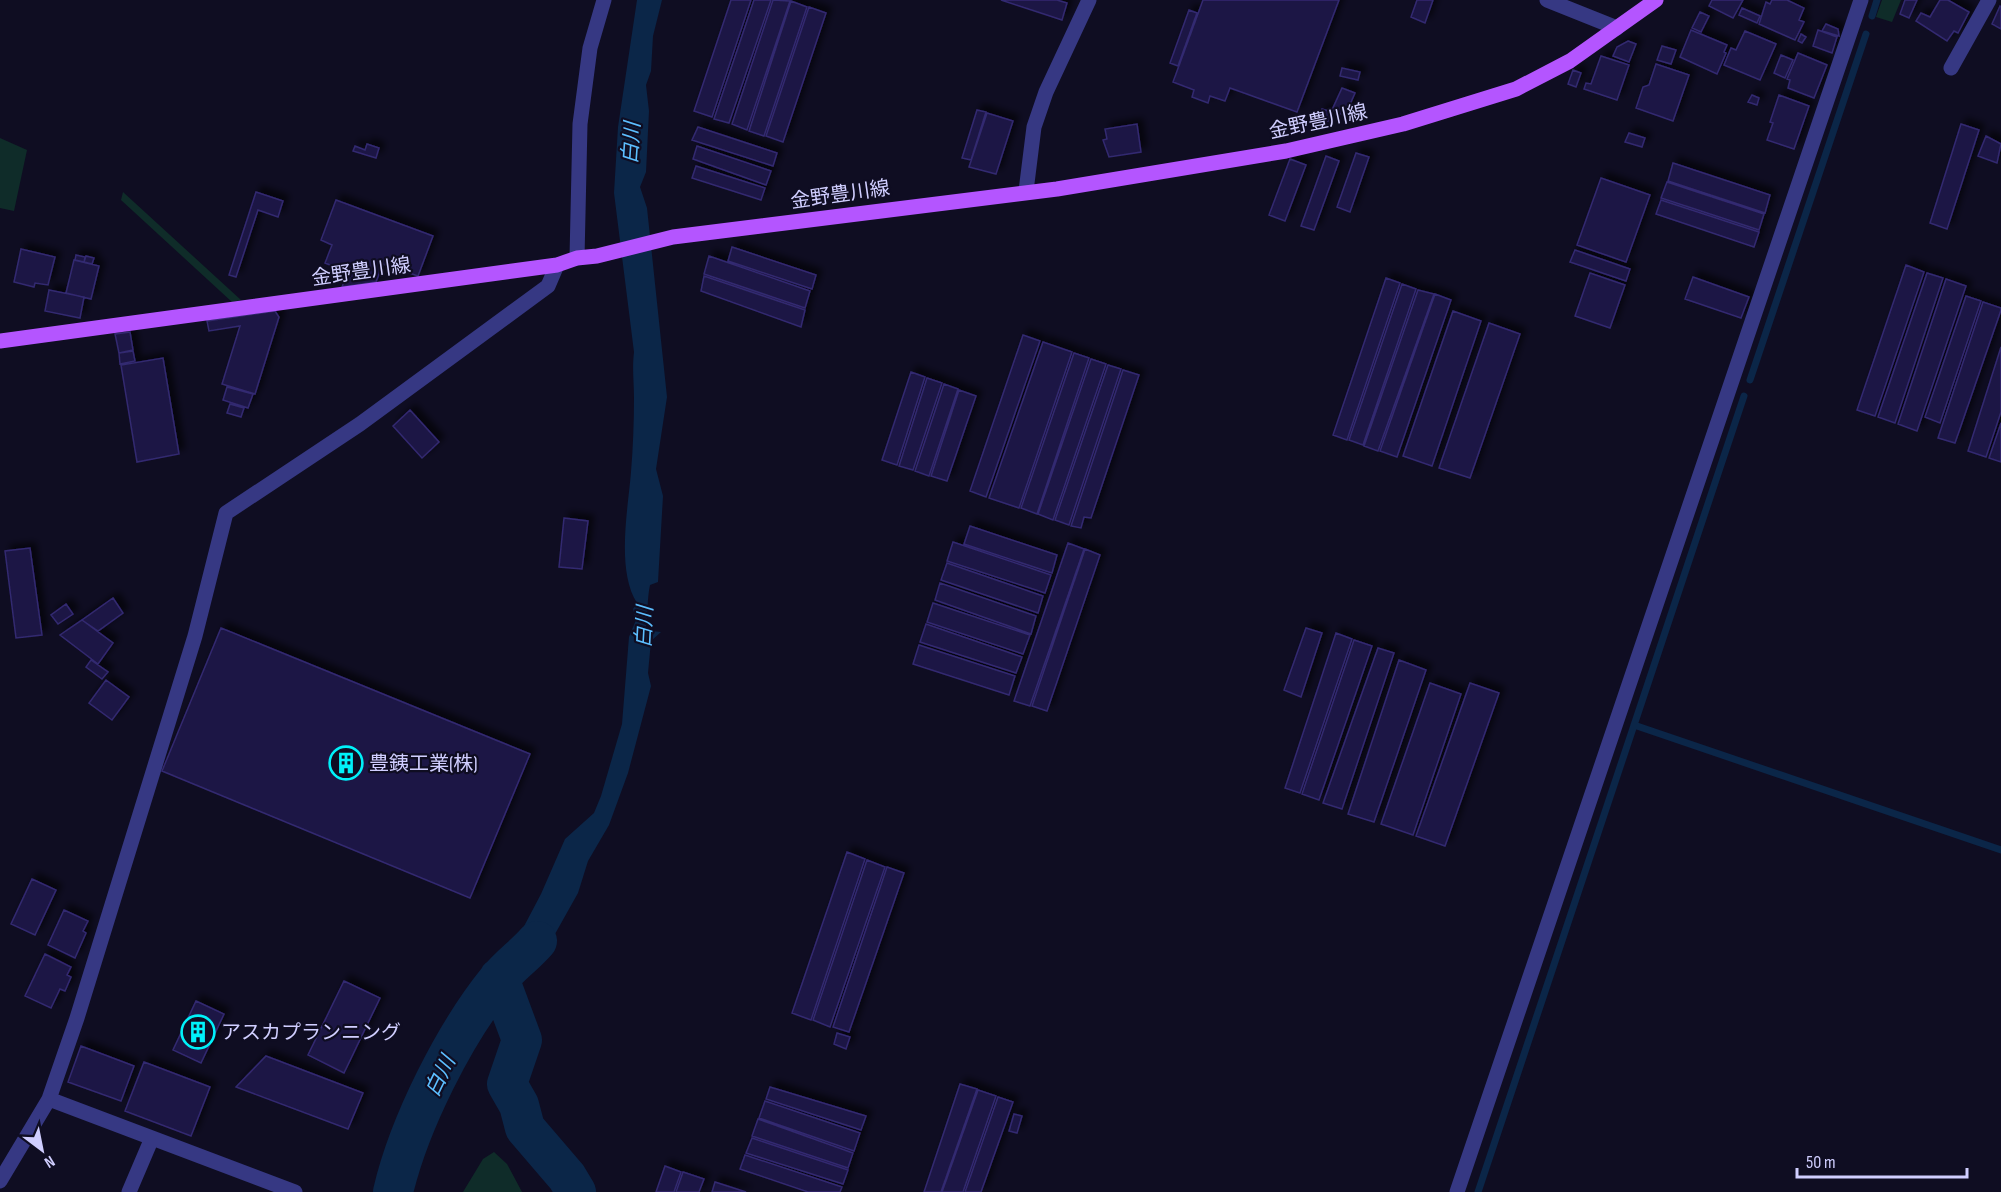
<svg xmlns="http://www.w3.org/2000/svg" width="2001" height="1192" viewBox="0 0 2001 1192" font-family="'Sofia Sans Condensed','Noto Sans JP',sans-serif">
  <defs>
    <filter id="shadow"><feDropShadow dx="5.5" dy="-5.5" stdDeviation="3" flood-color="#0009"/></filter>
  </defs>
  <rect width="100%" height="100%" fill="#0f0d22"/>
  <path fill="#0f2c29" d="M1882 0H1901L1892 22 1876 17Z
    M0 138 27 150 14 211 0 208Z
    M123 192 241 300 232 302 121 200Z
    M494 1152 507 1164 522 1192H463L483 1159Z"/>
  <path fill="#0b2648" d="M637 0H662L653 36 651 71 646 85 649 111 646 172 640 187 647 208 667 397 656 469 663 496 658 582 650 585C647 599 648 613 646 627L651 631 661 632 651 641 648 673 651 686 628 773 609 825 588 861 578 893 541 959 512 978 488 980 502 967 511 951 541 894 565 839 594 813 601 796 622 724 629 637 636 620 633 609 637 603C616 570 628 509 631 472 633 448 634 422 634 398 634 381 632 369 634 352L614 193 618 127Z"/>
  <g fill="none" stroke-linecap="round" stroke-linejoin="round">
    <path stroke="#0b2648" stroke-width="7" d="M1872 16 1877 0
      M1750 380 1866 34
      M1634 725 2001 850
      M1478 1192 1744 396"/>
    <path stroke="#0b2648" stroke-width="40" d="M499 978 522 1040 507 1084 519 1105 525 1128 567 1177 576 1192
      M393 1192C409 1124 454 1034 498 980 509 966 525 955 537 941"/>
  </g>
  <path fill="#1e1844" stroke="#332971" stroke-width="1.5" filter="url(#shadow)" d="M731 0H751L712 117 694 111Z
    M754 0H771L729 123 714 119Z
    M773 0 790 1 747 130 732 124Z
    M1001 0H1057L1067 3 1062 20Z
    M1203 0H1339L1297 112 1230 88 1225 101 1210 96 1208 103 1192 97 1194 90 1173 82Z
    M1417 0H1433L1425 23 1411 17Z
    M1712 0H1743L1733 18 1709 6Z
    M1772 0H1787L1804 8 1799 20 1804 22 1795 40 1759 24 1766 2 1770 4Z
    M1905 0H1917L1909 18 1900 14Z
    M1940 0H1948L1969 12 1958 33 1954 31 1947 41 1916 21 1921 13 1930 17Z
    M791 1 807 7 764 136 749 131Z
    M2000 6 2001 7V29L1992 24Z
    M809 7 826 13 783 142 766 136Z
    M1742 8 1760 16 1757 23 1739 15Z
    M1189 10 1197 13 1178 66 1170 63Z
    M1700 12 1709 16 1701 32 1692 28Z
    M1826 24 1838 29 1839 36 1822 31Z
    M1691 30 1727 45 1724 52 1726 53 1717 74 1680 57Z
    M1818 30 1837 37 1832 53 1813 46Z
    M1745 31 1776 44 1760 80 1724 65 1731 48 1736 50Z
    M1801 34 1806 37 1802 43 1798 41Z
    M1628 41 1636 44 1629 62 1613 56 1617 47Z
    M1662 46 1676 50 1671 64 1657 60Z
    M1798 53 1827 65 1814 98 1788 88 1790 80 1787 79Z
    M1781 55 1793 60 1785 78 1774 73Z
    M1601 56 1629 65 1617 100 1584 89 1586 83 1591 84Z
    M1656 64 1689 75 1673 121 1636 108 1643 87 1649 85Z
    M1342 68 1360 72 1358 80 1340 76Z
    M1573 70 1581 73 1576 87 1568 84Z
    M1342 88 1355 93 1345 116 1332 110Z
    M1752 95 1759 98 1757 105 1748 102Z
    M1779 95 1809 106 1794 149 1767 140 1773 123 1770 122Z
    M1322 109 1332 112 1328 121 1319 118Z
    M977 110 986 112 971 160 962 158Z
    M987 113 1013 121 996 174 969 167Z
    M1137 124 1141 152 1109 157 1103 140 1107 139 1105 129Z
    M1961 124 1979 130 1947 229 1930 223Z
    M698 127 777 153 773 166 692 140Z
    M1629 133 1645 138 1642 147 1625 142Z
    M1986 136 2001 144 1997 163 1978 156Z
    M367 144 379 148 376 158 353 151 355 146 365 150Z
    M697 146 771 171 766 185 693 159Z
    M1356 153 1369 157 1350 212 1337 207Z
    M1326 156 1339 161 1314 230 1301 226Z
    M1290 159 1306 165 1285 221 1269 215Z
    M1673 163 1770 195 1765 213 1668 181Z
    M696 166 765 188 761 200 692 178Z
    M1601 178 1650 195 1626 262 1577 245Z
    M1667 182 1764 214 1759 230 1661 198Z
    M256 192 283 201 278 217 258 210 236 277 229 275Z
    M336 200 433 236 418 276 383 264 376 282 342 287 348 272 325 263 332 245 321 240Z
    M1661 200 1759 232 1754 247 1656 214Z
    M732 247 816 275 812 289 728 261Z
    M21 249 55 257 48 285 35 283 34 287 14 282Z
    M1575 250 1630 269 1626 281 1570 262Z
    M76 255 85 257 84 262 75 260Z
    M86 256 94 258 92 264 84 262Z
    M709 256 810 291 805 308 704 274Z
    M74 260 99 266 91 299 66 293Z
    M1906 265 1924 272 1875 416 1857 410Z
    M1590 273 1625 285 1610 328 1575 316Z
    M1927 273 1943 278 1895 423 1878 417Z
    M704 276 805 310 801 327 701 291Z
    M1693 277 1749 297 1741 318 1685 299Z
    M1386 278 1400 283 1347 440 1333 435Z
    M1946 279 1966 286 1917 431 1898 424Z
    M1402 284 1416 289 1363 445 1349 440Z
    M49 290 84 297 80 318 45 311Z
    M1418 290 1434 294 1378 451 1364 446Z
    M1435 294 1451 300 1397 457 1380 451Z
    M1966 296 1981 301 1940 423 1925 417Z
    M1983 302 2001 308V310L1955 443 1938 438Z
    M275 311 279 317 255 394 222 384 240 326 209 331 207 321Z
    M1453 311 1481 321 1432 466 1403 456Z
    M1489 323 1520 334 1470 478 1439 468Z
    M130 332 133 350 119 353 115 334Z
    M1023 335 1040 341 986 497 970 491Z
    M1043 342 1072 352 1019 508 989 498Z
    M2001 347V412L1986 457 1968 451Z
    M133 351 135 361 120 364 119 353Z
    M1074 353 1089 358 1037 514 1021 508Z
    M163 358 179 454 137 462 121 365Z
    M1091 359 1106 364 1053 520 1038 514Z
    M1108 365 1121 369 1069 525 1055 520Z
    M1123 370 1139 375 1091 518 1084 517 1081 528 1071 526Z
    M911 372 925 377 897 465 882 460Z
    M927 378 942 383 913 470 899 466Z
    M944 384 958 389 929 476 915 471Z
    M227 387 253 394 248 408 223 400Z
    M959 390 976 396 947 481 931 476Z
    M230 404 244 408 241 417 227 413Z
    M410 410 439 442 422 458 393 426Z
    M2001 423V462L1989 458Z
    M564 518 588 521 582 569 559 567Z
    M970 526 1057 555 1052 573 964 544Z
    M953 542 1051 575 1045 593 947 561Z
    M1068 543 1084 549 1030 706 1014 701Z
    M30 548 42 635 16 638 5 551Z
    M1085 549 1100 555 1047 711 1032 706Z
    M947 563 1043 596 1038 613 941 580Z
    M940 583 1036 616 1031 634 935 600Z
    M113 598 123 613 98 631 82 620Z
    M933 603 1030 635 1023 654 927 622Z
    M66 604 73 614 58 624 51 615Z
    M82 620 113 643 98 664 60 635Z
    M926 624 1022 657 1016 673 920 642Z
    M221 628 530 754 470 898 162 771Z
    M1306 628 1322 633 1301 697 1284 690Z
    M1336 633 1352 639 1300 793 1285 788Z
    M1354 640 1372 646 1319 800 1302 794Z
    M919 645 1015 676 1009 695 913 664Z
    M1378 648 1394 653 1342 809 1323 803Z
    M91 660 108 672 102 679 86 667Z
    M1399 660 1426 670 1374 822 1348 814Z
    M106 680 129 697 112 720 89 703Z
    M1430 683 1461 694 1413 835 1381 824Z
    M1470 683 1499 693 1445 846 1416 836Z
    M847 852 865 859 811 1020 792 1013Z
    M867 860 885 867 830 1027 813 1020Z
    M887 867 904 873 849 1032 833 1027Z
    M32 879 56 890 35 935 11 924Z
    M64 910 88 921 83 931 86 933 75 958 48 945Z
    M45 954 71 967 67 975 71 977 65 991 60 989 51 1008 25 996Z
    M344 981 380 998 344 1073 308 1055Z
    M196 1001 224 1014 201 1063 173 1050Z
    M837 1033 850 1037 846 1049 834 1044Z
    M81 1046 134 1066 121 1101 68 1082Z
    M266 1056 363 1093 348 1129 236 1087Z
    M144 1062 210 1087 191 1136 125 1111Z
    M960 1084 977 1089 941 1192H924Z
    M770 1087 866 1116 861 1130 766 1099Z
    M978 1090 996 1096 963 1192H942Z
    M998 1097 1013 1102 981 1192H965Z
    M765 1101 860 1133 854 1151 759 1118Z
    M1014 1114 1022 1116 1017 1133 1009 1131Z
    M758 1119 853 1153 848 1168 752 1136Z
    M752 1138 848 1170 843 1184 746 1153Z
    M745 1155 842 1187 840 1192H808L740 1169Z
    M665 1166 681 1172 674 1192H656Z
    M683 1172 704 1179 699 1192H676Z
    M715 1182 746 1192H712Z"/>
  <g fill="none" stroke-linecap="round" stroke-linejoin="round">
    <path stroke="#363883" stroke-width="15" d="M1547 0 1617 28
      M1951 68 1989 0
      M1026 191 1034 127 1046 92 1089 0
      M577 258 580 124 590 48 604 0
      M49 1099 295 1192
      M0 1181 49 1099 77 1018 195 636 226 513 360 424 548 286 557 265
      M129 1192 152 1138
      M1457 1192 1861 0"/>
    <path stroke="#b455ff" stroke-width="15" d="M0 341 557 265 577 258 597 256 673 237 1057 189 1286 151 1403 124 1516 89 1570 61 1656 0"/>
  </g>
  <defs>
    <symbol id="building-ring" viewBox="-11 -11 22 22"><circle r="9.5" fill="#0f0d22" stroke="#00f1f9" stroke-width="1.5"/><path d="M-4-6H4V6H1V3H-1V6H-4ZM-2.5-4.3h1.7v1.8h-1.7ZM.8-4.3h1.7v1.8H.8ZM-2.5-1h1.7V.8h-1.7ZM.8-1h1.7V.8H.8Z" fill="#00f1f9"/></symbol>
  </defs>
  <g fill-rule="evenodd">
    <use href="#building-ring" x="327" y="744" width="38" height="38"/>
    <use href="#building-ring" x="179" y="1013" width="38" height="38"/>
  </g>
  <g text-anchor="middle" stroke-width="4.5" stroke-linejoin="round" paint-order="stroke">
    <g font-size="20" fill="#d0ceff" stroke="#0f0d22">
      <text transform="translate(1318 121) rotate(-12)" y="7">金野豊川線</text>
      <text transform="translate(840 194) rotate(-8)" y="7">金野豊川線</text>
      <text transform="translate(361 271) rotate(-8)" y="7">金野豊川線</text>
    </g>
    <g font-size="20" fill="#d0ceff" stroke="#0f0d22" text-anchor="start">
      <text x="369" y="770">豊銕工業(株)</text>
      <text x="221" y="1039">アスカプランニング</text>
    </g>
    <g font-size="21" font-style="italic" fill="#5cbeff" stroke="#0f0d22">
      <text transform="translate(631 143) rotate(-86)" y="7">白川</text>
      <text transform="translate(644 627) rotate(-87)" y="7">白川</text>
      <text transform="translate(440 1076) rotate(-64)" y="7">白川</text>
    </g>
  </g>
  <g transform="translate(42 1150) rotate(148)" stroke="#0f0d22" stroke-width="4.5" paint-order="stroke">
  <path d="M0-4.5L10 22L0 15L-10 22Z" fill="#d0ceff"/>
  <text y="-9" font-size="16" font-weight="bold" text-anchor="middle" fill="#d0ceff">N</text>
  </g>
  <path d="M1797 1168v9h170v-9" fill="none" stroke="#d0ceff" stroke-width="3"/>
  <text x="1806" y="1168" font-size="18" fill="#d0ceff" stroke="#0f0d22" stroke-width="4.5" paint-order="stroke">50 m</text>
</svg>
